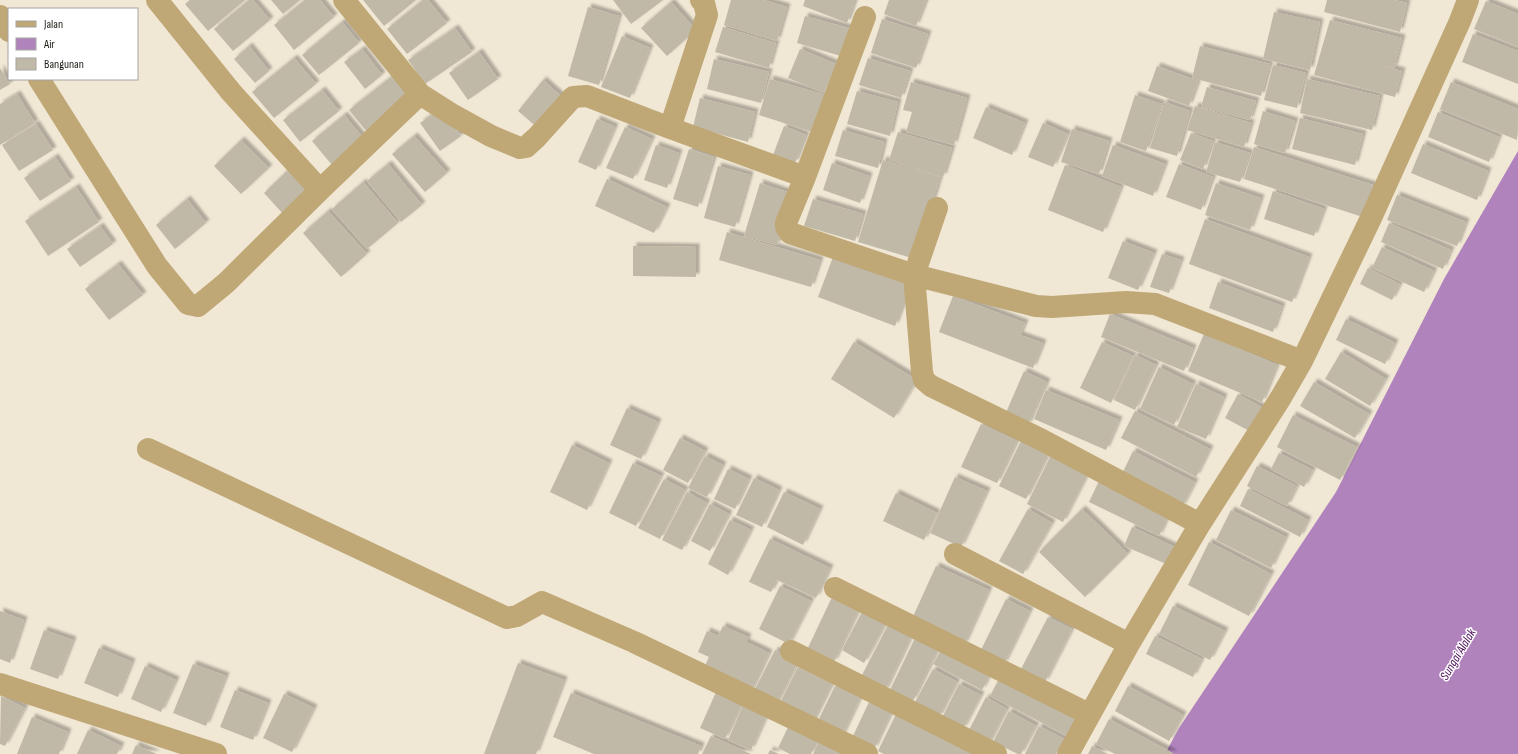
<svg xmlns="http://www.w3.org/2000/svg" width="1518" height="754" viewBox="0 0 1518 754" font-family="'Sofia Sans Condensed',sans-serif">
  <defs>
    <filter id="shadow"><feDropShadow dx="3.5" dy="-3.5" stdDeviation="1" flood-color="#0004"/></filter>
  </defs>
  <rect width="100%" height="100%" fill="#f0e7d4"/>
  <path fill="#b183bd" d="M1518 151V754H1165L1179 728 1336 492 1444 279Z"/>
  <path fill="#c1b9a7" filter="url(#shadow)" d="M190 0H245L208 31 185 4Z
    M249 0H253L270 20 233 51 214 29Z
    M271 0H300L283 14Z
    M305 0H320L334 17 294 50 274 25Z
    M363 0H416L384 26Z
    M423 0H428L447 23 407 54 387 29Z
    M613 0H663L631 24Z
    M731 0H763L787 7 777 41 724 25Z
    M805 0H855L847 23 803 6Z
    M889 0H926L916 26 884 14Z
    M1327 0H1394L1407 3 1400 32 1324 12Z
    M1486 1 1518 14V47L1474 29Z
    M671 2 696 30 667 56 641 28Z
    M588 7 619 16 599 85 568 76Z
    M1274 12 1320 22 1310 70 1263 59Z
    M805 16 852 29 844 57 797 43Z
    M882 19 928 34 916 68 871 53Z
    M1330 20 1402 38 1394 68 1379 65 1402 71 1395 97 1314 75Z
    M342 22 359 43 319 75 302 55Z
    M723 27 776 43 769 68 715 52Z
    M455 28 472 52 425 84 408 60Z
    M1473 34 1518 51V84L1462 62Z
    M622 36 650 48 630 98 601 87Z
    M249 46 269 71 255 83 234 59Z
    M1200 46 1270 64 1261 96 1192 78Z
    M362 49 382 75 365 89 344 62Z
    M800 49 836 64 824 93 788 78Z
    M479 52 498 79 468 100 449 73Z
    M294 58 316 84 274 118 252 92Z
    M868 58 910 71 901 98 859 85Z
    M714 59 769 72 761 103 707 89Z
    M1273 65 1306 73 1297 108 1264 100Z
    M1157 66 1198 81 1189 106 1148 91Z
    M0 68 10 84 0 90Z
    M391 77 408 98 367 132 349 110Z
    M770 79 829 96 818 134 759 115Z
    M1307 79 1380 96 1372 130 1300 113Z
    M543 80 564 99 539 129 518 111Z
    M911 82 967 98 954 145 906 132 912 112 903 110Z
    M1451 82 1518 109 1517 140 1440 109Z
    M1207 87 1256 101 1250 120 1201 107Z
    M322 90 339 111 300 142 283 120Z
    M857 91 898 102 890 136 847 124Z
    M17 94 35 123 0 145V104Z
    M1135 95 1162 104 1146 151 1120 142Z
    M700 98 755 112 748 142 693 127Z
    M1164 102 1190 111 1177 156 1150 148Z
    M1195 106 1251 123 1244 147 1187 130Z
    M986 107 1025 123 1012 155 973 138Z
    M441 108 461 136 440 151 420 123Z
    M1263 111 1295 121 1285 153 1254 144Z
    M1438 112 1499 137 1489 162 1428 137Z
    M344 115 364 139 332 165 312 141Z
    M1300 118 1363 134 1355 165 1292 149Z
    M597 119 615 127 596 170 578 162Z
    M1043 123 1068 134 1053 167 1028 157Z
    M36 124 53 150 19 171 2 145Z
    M784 126 806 135 795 163 773 155Z
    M625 127 652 139 633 179 606 168Z
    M1072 129 1109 141 1099 174 1061 162Z
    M843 130 884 142 878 168 835 156Z
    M898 132 952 148 943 177 889 160Z
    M1191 133 1213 141 1203 169 1180 160Z
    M414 136 447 173 425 192 392 154Z
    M241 140 269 168 241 194 214 166Z
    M1215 142 1250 153 1240 182 1206 172Z
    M1423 144 1488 171 1477 200 1411 173Z
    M656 145 679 153 667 188 644 180Z
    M1113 145 1165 164 1153 196 1102 176Z
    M1254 147 1373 185 1363 217 1244 179Z
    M689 149 714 157 698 207 673 199Z
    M55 157 71 181 40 201 24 178Z
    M883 160 940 177 915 259 858 242Z
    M832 163 869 176 860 203 823 190Z
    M388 164 422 205 401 222 367 181Z
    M1179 164 1213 177 1201 210 1166 197Z
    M1065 165 1121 187 1103 232 1048 210Z
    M718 166 750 175 735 227 704 218Z
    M287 171 307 191 283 214 264 193Z
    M607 179 667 207 654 233 595 206Z
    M363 182 398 223 367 249 332 209Z
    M760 183 793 194 777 245 744 236Z
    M1216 183 1261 198 1250 230 1205 215Z
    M76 187 99 222 48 256 25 221Z
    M1273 191 1324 209 1314 236 1264 219Z
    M1397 195 1466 222 1457 246 1387 220Z
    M187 199 206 223 175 249 156 225Z
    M813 199 863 214 855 241 804 226Z
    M328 211 367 254 341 277 303 233Z
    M1205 219 1309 257 1292 302 1189 264Z
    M1389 223 1451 250 1443 269 1381 242Z
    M100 226 113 244 80 267 67 249Z
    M727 232 820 260 811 287 719 260Z
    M1123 241 1154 253 1138 290 1108 278Z
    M633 246 696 247V277L633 276Z
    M1382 247 1434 271 1424 292 1372 268Z
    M1162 254 1181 260 1169 293 1150 287Z
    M833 257 910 286 895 326 818 297Z
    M118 264 143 295 109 320 85 289Z
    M1368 268 1400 284 1392 300 1360 284Z
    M1218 282 1282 306 1273 332 1209 308Z
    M953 296 1025 323 1020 335 1043 343 1033 368 939 332Z
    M1110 314 1193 348 1184 371 1101 337Z
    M1346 319 1395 343 1385 364 1336 340Z
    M1204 334 1277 365 1262 402 1188 371Z
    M854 342 917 380 894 418 831 379Z
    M1102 342 1133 356 1111 403 1080 388Z
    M1341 352 1386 379 1370 406 1325 379Z
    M1135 355 1156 365 1135 410 1114 400Z
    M1159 367 1193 384 1174 425 1140 409Z
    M1024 371 1047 382 1028 425 1005 415Z
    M1314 382 1369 414 1355 438 1300 406Z
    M1196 384 1224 397 1206 439 1177 427Z
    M1046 390 1119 420 1106 450 1034 419Z
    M1238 394 1266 410 1253 433 1225 418Z
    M627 408 658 422 641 459 610 445Z
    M1135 411 1210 449 1196 477 1121 438Z
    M1293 415 1357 447 1340 480 1277 447Z
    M981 424 1017 441 997 483 961 467Z
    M680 438 705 451 688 483 663 470Z
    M1021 441 1048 455 1026 499 999 486Z
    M572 445 609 463 587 510 550 492Z
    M1133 451 1195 482 1182 507 1121 476Z
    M1052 453 1089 471 1063 522 1027 504Z
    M1279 453 1313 470 1304 487 1271 469Z
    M705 456 723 465 707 497 688 488Z
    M633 463 661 476 636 526 609 513Z
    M1257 466 1297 486 1287 506 1247 486Z
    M728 469 749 479 735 509 714 499Z
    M955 477 987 491 961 547 930 533Z
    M754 478 779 490 762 527 736 515Z
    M664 479 685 490 660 539 638 528Z
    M1099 481 1169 514 1159 536 1089 502Z
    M1248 489 1308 520 1300 537 1240 506Z
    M687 492 707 503 682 550 662 540Z
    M784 492 820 509 803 545 767 527Z
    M896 493 937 513 924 540 883 521Z
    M710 504 729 514 710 551 691 541Z
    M1028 509 1052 523 1023 574 999 561Z
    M1082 509 1128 554 1085 597 1039 552Z
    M1231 510 1286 537 1271 568 1216 540Z
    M730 520 751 530 728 575 708 564Z
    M1132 527 1179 549 1171 566 1124 546Z
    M770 539 830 568 816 598 777 580 771 592 749 582Z
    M1209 542 1271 574 1249 616 1188 585Z
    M936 566 989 590 964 645 911 621Z
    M780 586 811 601 789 644 759 629Z
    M833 595 860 607 834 662 807 650Z
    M1006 599 1030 611 1004 664 980 652Z
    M1173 606 1225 631 1210 660 1159 634Z
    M863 610 886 623 864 663 842 650Z
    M0 611 24 620 10 663 0 659Z
    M1048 617 1072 629 1045 682 1021 669Z
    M890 621 913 633 885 691 860 679Z
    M723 626 748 637 746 642 769 653 751 692 703 670 709 657 698 652 707 631 718 636Z
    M44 630 73 640 58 679 30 669Z
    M916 636 939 647 913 701 890 690Z
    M1155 636 1202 659 1193 677 1146 654Z
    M944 645 992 670 982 690 933 664Z
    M99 648 132 662 118 697 84 683Z
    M775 650 798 662 775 707 752 695Z
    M518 663 564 680 536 754H484Z
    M193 664 226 676 206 726 173 713Z
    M145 666 176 680 161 712 131 699Z
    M798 667 832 684 812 724 778 707Z
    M933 669 957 682 939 717 914 704Z
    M1002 673 1080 715 1069 737 990 696Z
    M959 684 981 695 963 729 942 718Z
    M835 686 860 698 842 736 817 723Z
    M1128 686 1183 715 1169 741 1115 711Z
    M235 690 268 703 253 740 220 727Z
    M717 690 743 702 725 739 700 728Z
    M571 693 701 746 698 754H594L553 737Z
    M284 694 314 708 292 752 263 738Z
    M1 696 25 708 5 746 0 744Z
    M986 697 1007 709 988 745 967 734Z
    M871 698 893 709 874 749 852 738Z
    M745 701 768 712 751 750 728 740Z
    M1009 711 1036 726 1021 754H1018L993 742Z
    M897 712 973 749 971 754H884L878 751Z
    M32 717 68 732 59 754H17Z
    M1109 719 1173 753V754H1115L1096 744Z
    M791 721 821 735 811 754H790L778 748Z
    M1039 726 1064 739 1056 754H1025Z
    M88 730 121 746 117 754H77Z
    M823 734 863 754H813Z
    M711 736 751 754H702Z
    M136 745 157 754H132Z
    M1092 746 1108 754H1088Z
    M770 750 779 754H768Z"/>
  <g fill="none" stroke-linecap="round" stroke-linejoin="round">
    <path stroke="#bfa776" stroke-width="22" d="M157 0 231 92 320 190
      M344 0 420 94 453 115 491 136 520 148 526 147 537 137 573 97 587 96 670 128
      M701 0 704 3 707 15 670 128 805 177 786 223V227L790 233 914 275 1036 306 1052 307 1126 302 1155 304 1302 361
      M0 16 9 31
      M39 79 157 266 188 304 198 306 226 283 320 190 420 94
      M805 177 865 17
      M937 208 914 275 922 372 924 380 931 386 1042 440 1200 524
      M148 449 507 618 517 616 542 602 634 642 867 754
      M955 554 1129 644
      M835 588 1089 714
      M791 651 996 754
      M0 684 216 754
      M1068 754 1129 644 1200 524 1280 399 1302 361 1371 218 1460 21 1468 0"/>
  </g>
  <g text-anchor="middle" stroke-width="3" stroke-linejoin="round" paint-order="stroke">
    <g font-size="13" font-style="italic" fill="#490d57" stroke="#fff">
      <text transform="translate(1457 654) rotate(-59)" y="5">Sungai Alalak</text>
    </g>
  </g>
  <rect x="8" y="8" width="130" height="72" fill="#ffffff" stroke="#a5a4a1"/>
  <rect x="16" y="21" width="20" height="6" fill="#bfa776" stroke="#a5a4a1"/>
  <text x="44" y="28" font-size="12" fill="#1e1b14">Jalan</text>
  <rect x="16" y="38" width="20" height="12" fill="#b183bd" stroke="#a5a4a1"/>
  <text x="44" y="48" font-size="12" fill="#1e1b14">Air</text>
  <rect x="16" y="58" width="20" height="12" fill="#c1b9a7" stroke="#a5a4a1"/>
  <text x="44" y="68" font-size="12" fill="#1e1b14">Bangunan</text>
</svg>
